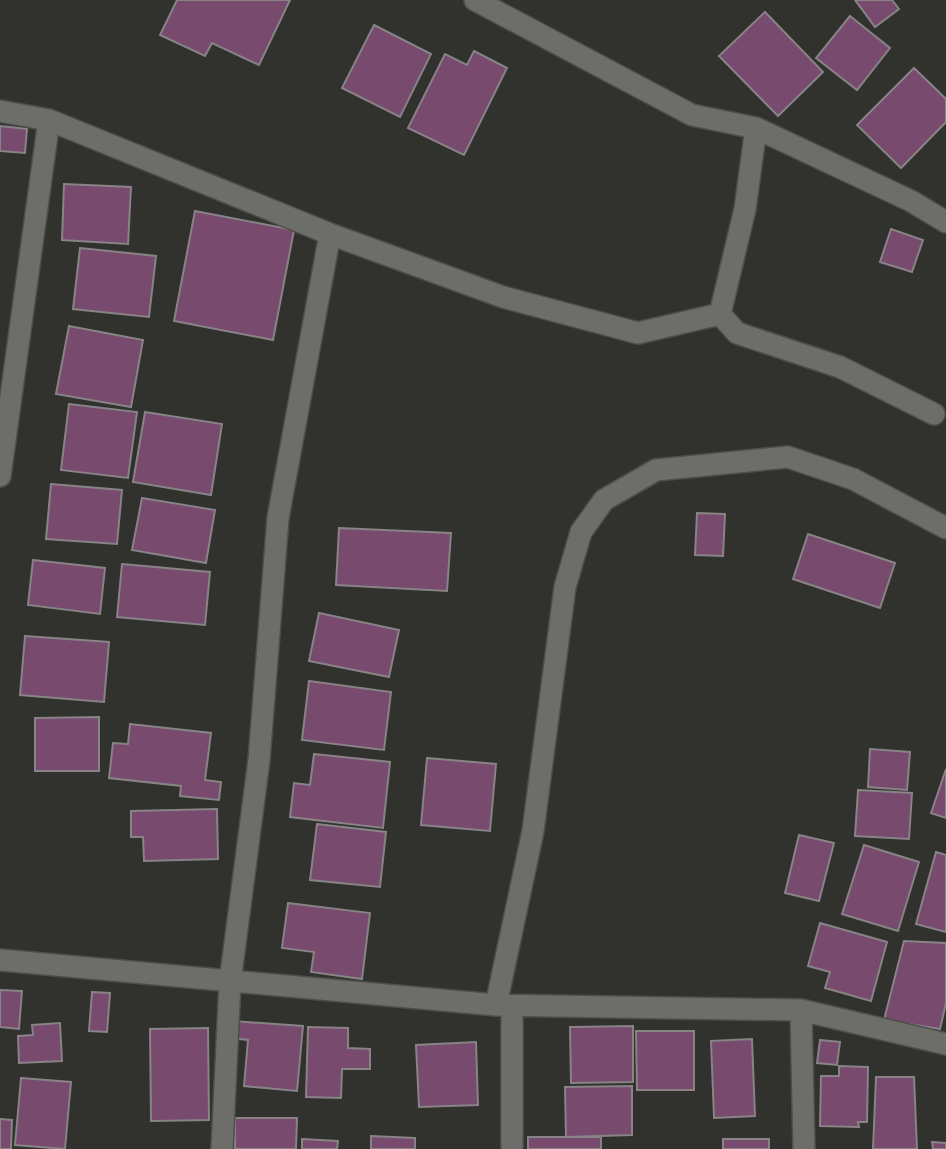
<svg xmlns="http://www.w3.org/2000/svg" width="946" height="1149" viewBox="0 0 946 1149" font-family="'Roboto Condensed',sans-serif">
  <rect width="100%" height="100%" fill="#31312d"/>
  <path fill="#774a6e" stroke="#878386" stroke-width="2" d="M177 0H290L259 65 212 43 205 56 160 35Z
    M855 0H892L899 9 875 27Z
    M765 12 823 72 778 116 719 56Z
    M850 16 890 48 857 90 816 58Z
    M374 25 431 54 400 117 342 88Z
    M474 51 507 68 464 155 408 128 445 54 467 65Z
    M914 68 946 99V122L901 168 857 125Z
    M0 126 27 129 25 153 0 151Z
    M64 184 131 187 128 244 62 240Z
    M195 211 294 230 273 340 174 321Z
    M891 229 923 240 912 272 880 262Z
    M80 248 156 256 149 317 73 309Z
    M69 326 143 340 131 407 56 394Z
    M69 404 137 412 128 478 61 470Z
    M145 412 222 424 211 495 133 482Z
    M51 484 122 490 117 544 46 539Z
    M142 498 215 510 206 563 132 550Z
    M697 513 725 514 723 556 695 555Z
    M339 528 451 533 447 591 336 585Z
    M808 534 895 563 880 608 793 579Z
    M33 560 105 568 100 614 28 605Z
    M122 564 210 572 205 625 117 617Z
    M319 613 399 630 389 677 309 661Z
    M25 636 109 642 104 702 20 695Z
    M309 681 391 692 384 750 302 740Z
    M99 717V771H35V718Z
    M130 724 211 733 205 780 221 782 219 800 180 796 181 786 109 778 113 743 128 744Z
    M870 749 910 752 907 790 868 787Z
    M314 754 390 762 383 828 290 817 294 783 310 785Z
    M427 758 496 764 490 831 421 825Z
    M946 769V818L931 813Z
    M858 790 912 793 909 839 855 836Z
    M217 809 218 859 144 861 143 837H131V811Z
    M317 824 386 832 380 887 310 880Z
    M799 835 834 843 819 901 785 893Z
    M864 845 919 862 898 931 842 914Z
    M936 852 946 855V932L916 924Z
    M288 903 370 913 362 979 311 972 314 952 282 948Z
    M820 923 887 942 871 1001 825 988 830 972 808 966Z
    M904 941 946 943V1003L940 1029 884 1020Z
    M0 990 22 991 19 1029 0 1027Z
    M92 992 110 993 107 1032 89 1031Z
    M233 1021 303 1026 297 1091 244 1086 248 1040 231 1038Z
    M60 1023 62 1061 19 1063 18 1036 33 1035 32 1025Z
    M633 1026V1082L571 1083 570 1027Z
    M308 1027 348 1028V1048L370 1049V1069H342L341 1098 306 1097Z
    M208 1028 209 1120 151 1121 150 1029Z
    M636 1031H694V1090H637Z
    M752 1039 755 1116 714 1118 711 1041Z
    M820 1040 840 1042 837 1065 817 1063Z
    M476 1042 478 1105 419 1107 416 1045Z
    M839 1066 868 1067 867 1122H858L859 1127 820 1126 821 1076H839Z
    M876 1077H914L917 1149H873Z
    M21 1078 71 1082 65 1149 15 1145Z
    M632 1086V1135L566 1137 565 1087Z
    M235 1118H297L296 1149H235Z
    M0 1119 12 1120 11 1149H0Z
    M371 1136 415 1138V1149H371Z
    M528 1137H601V1149H528Z
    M302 1139 338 1141 337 1149H302Z
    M723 1139H769V1149H723Z
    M932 1142 946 1143V1149H933Z"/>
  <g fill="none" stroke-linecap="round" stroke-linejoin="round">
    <defs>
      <path id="minor" d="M475 0 692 115 756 128 911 201 946 222
        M0 111 49 120 330 234 503 297 638 333 720 314 745 209 756 128
        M720 314 737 333 840 367 934 414
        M0 476 49 120
        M0 960 496 1005 801 1010 946 1044
        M496 1005 533 831 565 587 581 532 604 500 656 470 788 457 853 479 946 528
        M801 1010 804 1149
        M222 1149 230 982 259 760 278 518 330 234
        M512 1149V1006"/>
    </defs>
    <use href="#minor" stroke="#4d4d4a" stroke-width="24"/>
    <use href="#minor" stroke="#6d6e69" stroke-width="21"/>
  </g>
</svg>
